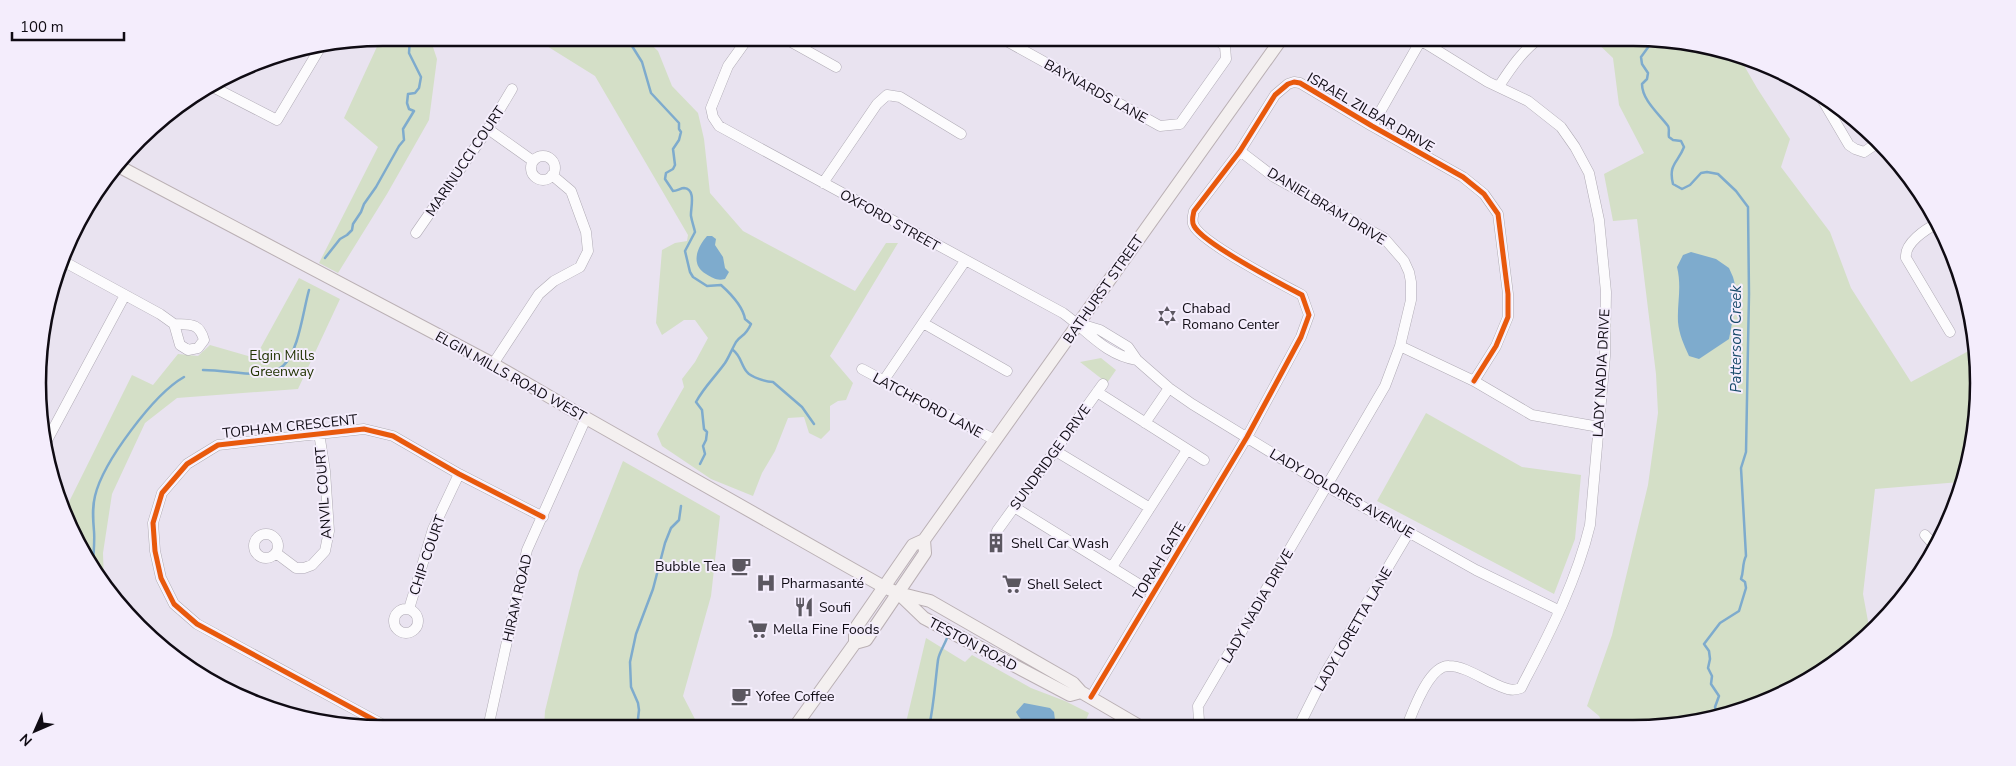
<svg xmlns="http://www.w3.org/2000/svg" width="2016" height="766" viewBox="0 0 2016 766" font-family="'Nunito Sans',sans-serif">
  <rect width="100%" height="100%" fill="#e9e3f0"/>
  <path fill="#d4dfc7" d="M381 38H430L437 59 429 120 387 194 338 273 319 263 378 147 344 118Z
    M534 38H644L658 51 672 86 698 113 704 139 710 193 743 231 855 291 886 243H898L830 356 853 383 846 400 838 401 830 406V430L821 439 809 433 804 417 788 418 775 451 762 473 753 496 711 479 662 446 657 434 684 387 682 379 695 362 708 338 695 320H684L662 335 656 323 662 250 675 243 687 241 688 235 595 76Z
    M1592 38H1633L1723 49 1738 55 1757 88 1790 139 1781 167 1830 232 1851 288 1911 382 1976 347 1978 406 1967 473 1961 484 1960 482 1875 489 1863 594 1870 632 1861 643 1786 693 1678 726H1604L1599 716 1587 706 1612 635 1648 485 1658 413 1656 374 1637 219 1613 221 1604 174 1644 153 1619 105 1613 58Z
    M299 278 340 299 298 389 177 398 145 423 112 494 103 553 104 584 96 575 63 514 132 375 153 385 178 354 198 356 210 345 255 358Z
    M1101 358 1116 370 1107 383 1080 362Z
    M1426 413 1522 467 1581 475 1575 539 1554 594 1377 501Z
    M623 461 720 516 711 596 683 696 698 725 701 728H544L545 711 579 571Z
    M926 638 965 662 972 655 1031 688 1065 701 1089 713 1083 727H905Z"/>
  <path fill="#7eabcd" d="M707 236H712L716 239 715 245 723 257 725 268 729 272 725 279C717 281 713 278 706 274 690 265 697 247 707 236Z
    M1691 252 1716 259 1729 268 1733 277 1737 292 1736 302 1729 339 1699 359 1689 356C1684 345 1679 334 1678 322 1677 302 1682 288 1677 267L1683 255Z
    M1024 703 1050 708 1054 712 1055 720 1051 724C1034 725 1025 729 1016 712Z"/>
  <g fill="none" stroke-linecap="round" stroke-linejoin="round">
    <path stroke="#7eabcd" stroke-width="2.5" d="M627 38 642 62 651 93 679 123V129L681 132 679 140 673 149 675 165 673 169 666 173 665 179 673 191C677 191 681 188 684 188 697 189 690 210 691 216 692 222 694 227 695 232L685 251 690 272 693 277 707 286 721 285C731 294 743 307 745 319L751 324C745 337 742 334 736 342 732 349 729 357 725 363 715 377 704 387 696 402L702 410 704 429 707 432 706 440 703 446 705 454 700 464
      M1647 39 1649 46 1641 57 1642 64 1648 73 1647 79 1642 84C1642 100 1659 114 1668 126 1670 129 1668 133 1669 137L1673 140 1681 141 1684 147C1678 163 1668 164 1673 184L1682 189 1690 185 1701 173 1707 172 1718 174 1736 191 1748 207 1749 294 1746 452 1741 468 1746 556C1742 564 1744 571 1741 579L1745 582 1746 588 1739 611 1720 623 1704 644 1709 651 1710 659 1708 668 1712 676 1711 684 1719 696 1715 707 1717 714
      M325 258 340 239 347 235 352 230 353 224 361 212 364 204 376 187 399 146 404 140 403 129 414 111 409 109 407 103 408 94 415 93 419 88 421 77 409 53 410 38
      M733 350C741 356 741 365 747 372 751 377 766 382 773 382L802 407 814 424
      M203 370C222 370 239 374 257 374 265 373 277 372 283 366 299 351 303 311 309 290
      M93 569C93 556 95 543 94 531 93 519 92 508 95 496 103 462 154 394 184 377
      M929 727C934 705 935 683 938 660 939 652 946 643 948 635
      M637 728 639 710 638 703 631 687 630 662 636 634 653 589 665 543 671 528 679 520 681 506"/>
    <defs>
      <path id="minor" d="M748 38 728 66 711 108 713 117 719 126 1063 313C1088 331 1105 355 1137 360
        M784 38 836 67
        M1001 38 1160 126 1180 124 1226 59 1225 46 1215 38
        M209 85 277 120 320 48
        M1499 86C1511 68 1522 51 1540 38
        M1819 94 1849 145 1855 149 1864 152 1879 142
        M1372 126 1421 40
        M488 129 533 161
        M531 168a12 12 0 1 1 24 0a12 12 0 1 1-24 0Z
        M823 183 877 104 887 95 900 97 961 134
        M1938 223C1926 229 1904 243 1906 258L1950 332
        M416 233 488 129 512 89
        M61 260 160 314 174 324 180 345 188 350 198 348 204 340C199 322 190 325 174 324
        M923 323 1007 371
        M1080 324 1100 330 1128 347 1137 360 1169 388 1192 404 1326 486 1476 570 1558 610
        M1400 346 1474 381 1532 415 1599 427
        M493 364 539 294 554 281 580 267 588 251 586 232 571 191 552 175
        M862 369 995 440
        M884 380 965 261
        M1097 392 1204 460
        M1145 423 1169 388
        M44 446 125 295
        M1054 450 1150 508
        M1014 507 1153 593
        M997 531 1103 384
        M254 546a12 12 0 1 1 24 0a12 12 0 1 1-24 0Z
        M1925 535 1934 545
        M276 553 296 568H304L312 565 325 551 329 531 325 471 319 433
        M1112 567 1187 450
        M394 621a12 12 0 1 1 24 0a12 12 0 1 1-24 0Z
        M409 609 433 529 459 474
        M1091 697 1247 437 1301 337 1309 315 1302 295C1281 284 1203 243 1194 226 1191 221 1193 216 1194 211L1240 151 1275 95 1288 84 1294 82 1300 83 1372 126 1463 177 1484 194 1498 214 1508 294V317L1496 346 1474 381
        M1299 726 1327 670 1409 532
        M1407 726C1413 711 1429 665 1449 666 1464 666 1481 678 1495 684 1504 688 1511 692 1521 688L1525 680C1551 631 1577 579 1590 525L1605 356 1606 292 1599 220 1589 173 1575 147 1561 127 1528 101 1488 82 1417 38
        M1205 727 1199 721 1198 706 1385 386 1400 346 1411 300V282L1409 272 1404 261 1384 238 1274 177 1240 151
        M389 728 197 624 174 604 161 578 155 551 153 523 162 493 187 464 218 445 364 429 393 436 459 474 543 517
        M488 728 527 550 586 418"/>
      <path id="major" d="M120 167 493 364 586 418 884 587 898 593 930 601 1073 683 1081 692 1141 727
        M898 593 924 618 1070 695 1081 692
        M855 643 866 640 925 553 924 540
        M794 728 855 643V629L913 545 924 540 1282 38"/>
    </defs>
    <use href="#minor" stroke="#b0abb5" stroke-width="11"/>
    <use href="#major" stroke="#bab0b4" stroke-width="14"/>
    <use href="#minor" stroke="#fcfbfd" stroke-width="10"/>
    <use href="#major" stroke="#f4f0f0" stroke-width="12"/>
    <defs>
      <path id="cycleway" d="M1091 697 1247 437 1301 337 1309 315 1302 295C1281 284 1203 243 1194 226 1191 221 1193 216 1194 211L1240 151 1275 95 1288 84 1294 82 1300 83 1372 126 1463 177 1484 194 1498 214 1508 294V317L1496 346 1474 381
        M389 728 197 624 174 604 161 578 155 551 153 523 162 493 187 464 218 445 364 429 393 436 459 474 543 517"/>
    </defs>
    <use href="#cycleway" stroke="#f4edfc" stroke-width="8"/>
    <use href="#cycleway" stroke="#e8590c" stroke-width="5"/>
  </g>
  <defs>
    <symbol id="synagogue-bare" viewBox="-9 -9 18 18"><path d="M0-6.5L5.6 3.2H-5.6ZM0 6.5L5.6-3.2H-5.6Z" fill="#5b5760" stroke="#f4edfc" stroke-width="2.5" paint-order="stroke"/></symbol>
    <symbol id="building-bare" viewBox="-9 -9 18 18"><path d="M-4-6H4V6H1V3H-1V6H-4ZM-2.5-4.3h1.7v1.8h-1.7ZM.8-4.3h1.7v1.8H.8ZM-2.5-1h1.7V.8h-1.7ZM.8-1h1.7V.8H.8Z" fill="#5b5760" stroke="#f4edfc" stroke-width="2.5" paint-order="stroke"/></symbol>
    <symbol id="cafe-bare" viewBox="-9 -9 18 18"><path d="M-5.5-4.5H6V0H3Q3 3.5 0 3.5H-2.5Q-5.5 3.5-5.5 0ZM3-3.2v2h1.7v-2ZM-6 4.5H4V6H-6Z" fill="#5b5760" stroke="#f4edfc" stroke-width="2.5" paint-order="stroke"/></symbol>
    <symbol id="hospital-bare" viewBox="-9 -9 18 18"><path d="M-5-5h3v3.5h4V-5h3V5h-3V1.5h-4V5h-3Z" fill="#5b5760" stroke="#f4edfc" stroke-width="2.5" paint-order="stroke"/></symbol>
    <symbol id="supermarket-bare" viewBox="-9 -9 18 18"><path d="M-6-5.5h2.5l.6 2H6L4.5 2H-2.5L-4.4-4H-6ZM-1.5 3.2a1.3 1.3 0 1 0 .1 0ZM3 3.2a1.3 1.3 0 1 0 .1 0Z" fill="#5b5760" stroke="#f4edfc" stroke-width="2.5" paint-order="stroke"/></symbol>
    <symbol id="restaurant-bare" viewBox="-9 -9 18 18"><path d="M-5-6h1v4h1v-4h1v4h1v-4h1v5L-1.5 .5V6h-2V.5L-5-1ZM5-6V6H3V1.5H1.5Q1.5-4 5-6Z" fill="#5b5760" stroke="#f4edfc" stroke-width="2.5" paint-order="stroke"/></symbol>
  </defs>
  <g fill-rule="evenodd">
    <use href="#synagogue-bare" x="1153" y="302" width="28" height="28"/>
    <use href="#building-bare" x="982" y="529" width="28" height="28"/>
    <use href="#cafe-bare" x="727" y="552" width="28" height="28"/>
    <use href="#hospital-bare" x="752" y="569" width="28" height="28"/>
    <use href="#supermarket-bare" x="998" y="570" width="28" height="28"/>
    <use href="#restaurant-bare" x="790" y="593" width="28" height="28"/>
    <use href="#supermarket-bare" x="744" y="615" width="28" height="28"/>
    <use href="#cafe-bare" x="727" y="682" width="28" height="28"/>
  </g>
  <g text-anchor="middle" stroke-width="4" stroke-linejoin="round" paint-order="stroke">
    <g font-size="14" fill="#0f0b13" stroke="#f4edfc">
      <text transform="translate(1096 91) rotate(29)" y="5">BAYNARDS LANE</text>
      <text transform="translate(1371 112) rotate(30)" y="5">ISRAEL ZILBAR DRIVE</text>
      <text transform="translate(465 161) rotate(-56)" y="5">MARINUCCI COURT</text>
      <text transform="translate(1327 206) rotate(31)" y="5">DANIELBRAM DRIVE</text>
      <text transform="translate(890 220) rotate(29)" y="5">OXFORD STREET</text>
      <text transform="translate(1103 289) rotate(-55)" y="5">BATHURST STREET</text>
      <text transform="translate(1601 373) rotate(-87)" y="5">LADY NADIA DRIVE</text>
      <text transform="translate(511 376) rotate(29)" y="5">ELGIN MILLS ROAD WEST</text>
      <text transform="translate(928 405) rotate(28)" y="5">LATCHFORD LANE</text>
      <text transform="translate(290 426) rotate(-6)" y="5">TOPHAM CRESCENT</text>
      <text transform="translate(1050 457) rotate(-54)" y="5">SUNDRIDGE DRIVE</text>
      <text transform="translate(323 493) rotate(-94)" y="5">ANVIL COURT</text>
      <text transform="translate(1342 493) rotate(30)" y="5">LADY DOLORES AVENUE</text>
      <text transform="translate(427 555) rotate(-71)" y="5">CHIP COURT</text>
      <text transform="translate(1159 561) rotate(-59)" y="5">TORAH GATE</text>
      <text transform="translate(517 598) rotate(-77)" y="5">HIRAM ROAD</text>
      <text transform="translate(1257 606) rotate(-60)" y="5">LADY NADIA DRIVE</text>
      <text transform="translate(1353 629) rotate(-60)" y="5">LADY LORETTA LANE</text>
      <text transform="translate(973 644) rotate(28)" y="5">TESTON ROAD</text>
    </g>
    <g font-size="14" fill="#0f0b13" stroke="#f4edfc" text-anchor="start">
      <text x="1182" y="313">Chabad<tspan x="1182" dy="16">Romano Center</tspan></text>
      <text x="1011" y="548">Shell Car Wash</text>
      <text x="726" y="571" text-anchor="end">Bubble Tea</text>
      <text x="781" y="588">Pharmasanté</text>
      <text x="1027" y="589">Shell Select</text>
      <text x="819" y="612">Soufi</text>
      <text x="773" y="634">Mella Fine Foods</text>
      <text x="756" y="701">Yofee Coffee</text>
    </g>
    <g font-size="14" fill="#223403" stroke="#f4edfc">
      <text x="282" y="360">Elgin Mills<tspan x="282" dy="16">Greenway</tspan></text>
    </g>
    <g font-size="15" font-style="italic" fill="#194c6b" stroke="#f4edfc">
      <text transform="translate(1736 339) rotate(-90)" y="5">Patterson Creek</text>
    </g>
  </g>
  <path d="M0 0H2016V766H0ZM383 46H1633A337 337 0 0 1 1970 383V383A337 337 0 0 1 1633 720H383A337 337 0 0 1 46 383V383A337 337 0 0 1 383 46Z" fill="#f4edfc" fill-rule="evenodd"/>
  <path fill="none" stroke="#0f0b13" stroke-width="2.5" d="M383 46H1633A337 337 0 0 1 1970 383V383A337 337 0 0 1 1633 720H383A337 337 0 0 1 46 383V383A337 337 0 0 1 383 46Z"/>
  <g transform="translate(35 731) rotate(225)" stroke="#f4edfc" stroke-width="4" paint-order="stroke">
  <path d="M0-4L9 19L0 12L-9 19Z" fill="#0f0b13"/>
  <text y="-8" font-size="14" font-weight="bold" text-anchor="middle" fill="#0f0b13">N</text>
  </g>
  <path d="M12 32v8h112v-8" fill="none" stroke="#0f0b13" stroke-width="2.5"/>
  <text x="20" y="32" font-size="15" fill="#0f0b13" stroke="#f4edfc" stroke-width="4" paint-order="stroke">100 m</text>
</svg>
